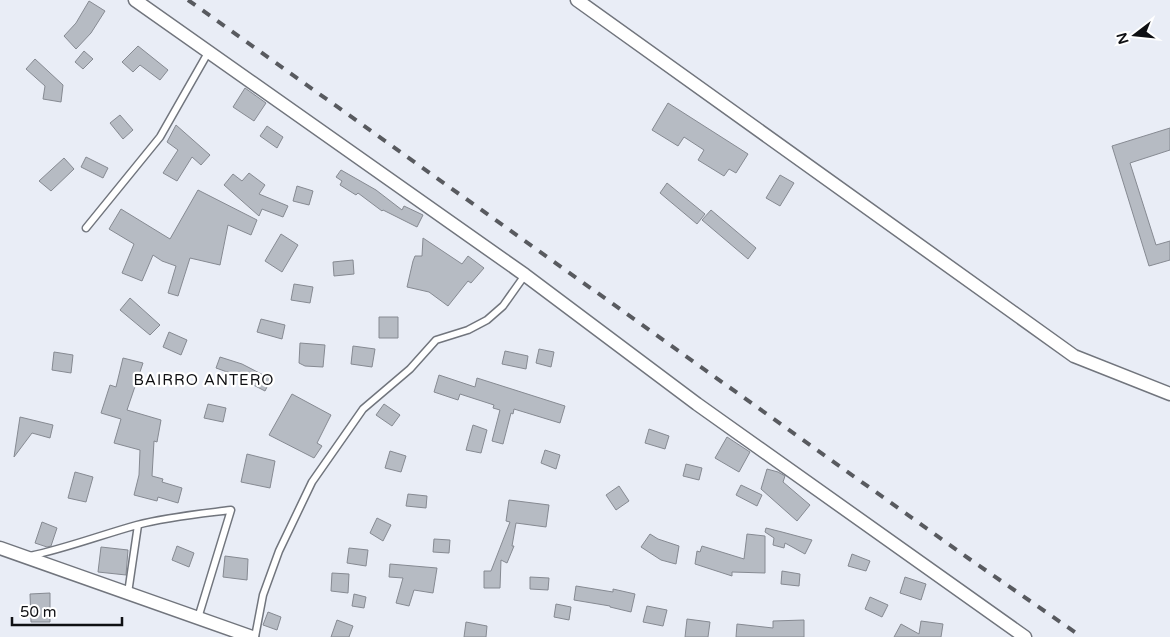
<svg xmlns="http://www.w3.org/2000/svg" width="1170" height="637" viewBox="0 0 1170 637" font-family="'Varela Round',sans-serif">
  <rect width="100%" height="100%" fill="#e9edf6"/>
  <path fill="#b6bbc3" stroke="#868a92" d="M89 1 105 11 91 33 76 49 64 36 76 23Z
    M138 46 168 70 160 80 140 65 133 72 122 62Z
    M84 51 93 59 83 69 75 62Z
    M35 59 63 85 61 102 43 99 45 86 26 69Z
    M245 88 266 103 254 121 233 107Z
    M668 103 748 154 736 173 729 169 724 176 698 160 704 150 684 137 678 146 652 130Z
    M120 115 133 130 123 139 110 123Z
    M176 125 210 155 201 165 192 157 177 181 163 173 178 150 167 142Z
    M267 126 283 137 277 148 260 136Z
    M1170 128V150L1130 163 1156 245 1170 241V260L1149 266 1112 146Z
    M86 157 108 168 103 178 81 167Z
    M64 158 74 169 51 191 39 181Z
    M341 170 376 190 402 210 404 206 423 215 417 227 383 210 382 211 358 193 356 195 340 185 342 181 336 177Z
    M249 173 265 185 259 194 288 206 283 217 262 209 259 216 224 185 233 174 242 181Z
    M780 175 794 183 780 206 766 198Z
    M667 183 705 214 697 224 660 193Z
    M297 186 313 191 309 205 293 201Z
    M198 190 257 220 251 235 228 225 220 265 190 258 178 296 168 293 176 266 162 261 153 255 142 281 122 273 134 244 109 229 121 209 170 239Z
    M711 210 756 248 748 259 702 220Z
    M281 234 298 245 282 272 265 261Z
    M423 238 462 264 468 256 484 268 471 283 468 281 448 306 429 292 407 287 413 261 415 256H422Z
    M353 260 354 274 334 276 333 262Z
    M294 284 313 287 310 303 291 300Z
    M130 298 160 325 150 335 120 310Z
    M379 317H398V338H379Z
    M261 319 285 325 282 339 257 332Z
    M169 332 187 340 181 355 163 347Z
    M300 343 325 345 323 367 305 366 299 363Z
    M353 346 375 349 372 367 351 364Z
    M539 349 554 352 551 367 536 363Z
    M505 351 528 356 526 369 502 364Z
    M54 352 73 355 71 373 52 370Z
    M220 357 242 364 271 379 265 391 230 373 216 368Z
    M123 358 143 363 127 410 161 420 157 442 154 441 152 476 163 479 162 482 182 488 178 503 158 497 157 501 134 495 139 475 140 450 114 443 121 419 101 413 110 385 116 387Z
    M439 375 475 387 477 378 565 406 560 423 514 409 513 414 511 413 503 444 492 441 500 410 493 408 494 405 460 394 458 400 434 392Z
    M292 394 331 415 317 443 322 446 314 458 269 435Z
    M208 404 226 408 223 422 204 418Z
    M384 404 400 415 392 426 376 415Z
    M20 417 53 425 50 438 32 433 14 457Z
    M473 425 487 430 481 453 466 450Z
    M649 429 669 436 665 449 645 443Z
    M727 437 750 452 739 472 715 458Z
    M545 450 560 455 556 469 541 463Z
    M390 451 406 456 401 472 385 468Z
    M247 454 275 461 270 488 241 482Z
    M686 464 702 468 699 480 683 476Z
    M767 469 778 472 785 476 783 482 810 505 797 521 761 489Z
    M75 472 93 477 86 502 68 498Z
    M741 485 762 495 757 506 736 495Z
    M619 486 629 501 616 510 606 495Z
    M408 494 427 496 426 508 406 506Z
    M509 500 549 505 546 527 516 523 512 546H514L507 563 501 560 500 588H484V571H491L510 522 506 521Z
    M377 518 391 525 383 541 370 533Z
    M42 522 57 528 51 546 47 547 35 543Z
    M766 528 782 532 812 540 805 554 785 543 784 548 773 545 774 538 765 532Z
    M650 534 658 539 679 546 676 564 661 560 641 547Z
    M747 534 765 536V573L732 572V576L695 564 697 551 700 552 702 546 744 559Z
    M434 539 450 540 449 553 433 552Z
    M177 546 194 553 189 567 172 560Z
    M101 547 128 550 126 575 98 572Z
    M349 548 368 550 366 566 347 563Z
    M852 554 870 561 866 571 848 566Z
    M225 556 248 559 247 580 223 577Z
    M390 564 437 568 433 593 414 590 409 606 396 603 403 578 389 577Z
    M782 571 800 574 799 586 781 584Z
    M332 573 349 574 348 593 331 591Z
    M530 577 549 578 548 590 530 589Z
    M905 577 926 584 921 600 900 593Z
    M576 586 613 592V589L635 594 631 612 610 607V606L574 600Z
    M50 593V622H31L30 594Z
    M354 594 366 597 364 608 352 606Z
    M870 597 888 605 882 617 865 609Z
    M556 604 571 607 569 620 554 617Z
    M647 606 667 610 663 626 643 622Z
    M268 612 281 617 277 630 263 625Z
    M687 619 710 622 708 637H685Z
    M337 620 353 626 349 637H331Z
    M804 620V637H736L737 624 773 628V621Z
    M921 621 943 624 941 637H894L901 624 919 634Z
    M466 622 487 626 486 637H464Z"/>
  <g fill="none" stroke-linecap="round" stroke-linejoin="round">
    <defs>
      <path id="service" d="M86 228 160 137 209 51
        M30 556C67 548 101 535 137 525 167 517 199 514 231 510L198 618
        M128 593 138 525
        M255 637 263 595 279 551 312 482 363 409 410 369 436 340 468 330 487 320 503 306 525 275"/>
      <path id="minor" d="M135 0 525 275 697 404 1025 637
        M577 0 1074 356 1170 394
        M0 548 252 637"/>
    </defs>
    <use href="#service" stroke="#71757d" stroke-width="9"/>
    <use href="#minor" stroke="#71757d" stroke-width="15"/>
    <use href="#service" stroke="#fff" stroke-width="6"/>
    <use href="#minor" stroke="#fff" stroke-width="12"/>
    <path stroke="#585a5f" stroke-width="4" stroke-dasharray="9 9" stroke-linecap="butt" d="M188 0 968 558 1082 637"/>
  </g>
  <g text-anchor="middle" stroke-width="4.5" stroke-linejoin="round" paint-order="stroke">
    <g font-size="15" letter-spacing="1" fill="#0f1013" stroke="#fff">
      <text x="204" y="385">BAIRRO ANTERO</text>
    </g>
  </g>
  <g transform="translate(1135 35) rotate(254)" stroke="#ffffff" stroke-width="4" paint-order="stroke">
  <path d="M0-4L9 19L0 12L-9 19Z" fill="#0f1013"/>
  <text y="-8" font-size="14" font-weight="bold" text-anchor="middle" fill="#0f1013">N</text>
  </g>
  <path d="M12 617v8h110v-8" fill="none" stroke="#0f1013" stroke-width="2.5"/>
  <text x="20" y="617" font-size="15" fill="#0f1013" stroke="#ffffff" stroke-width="4" paint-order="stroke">50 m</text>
</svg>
